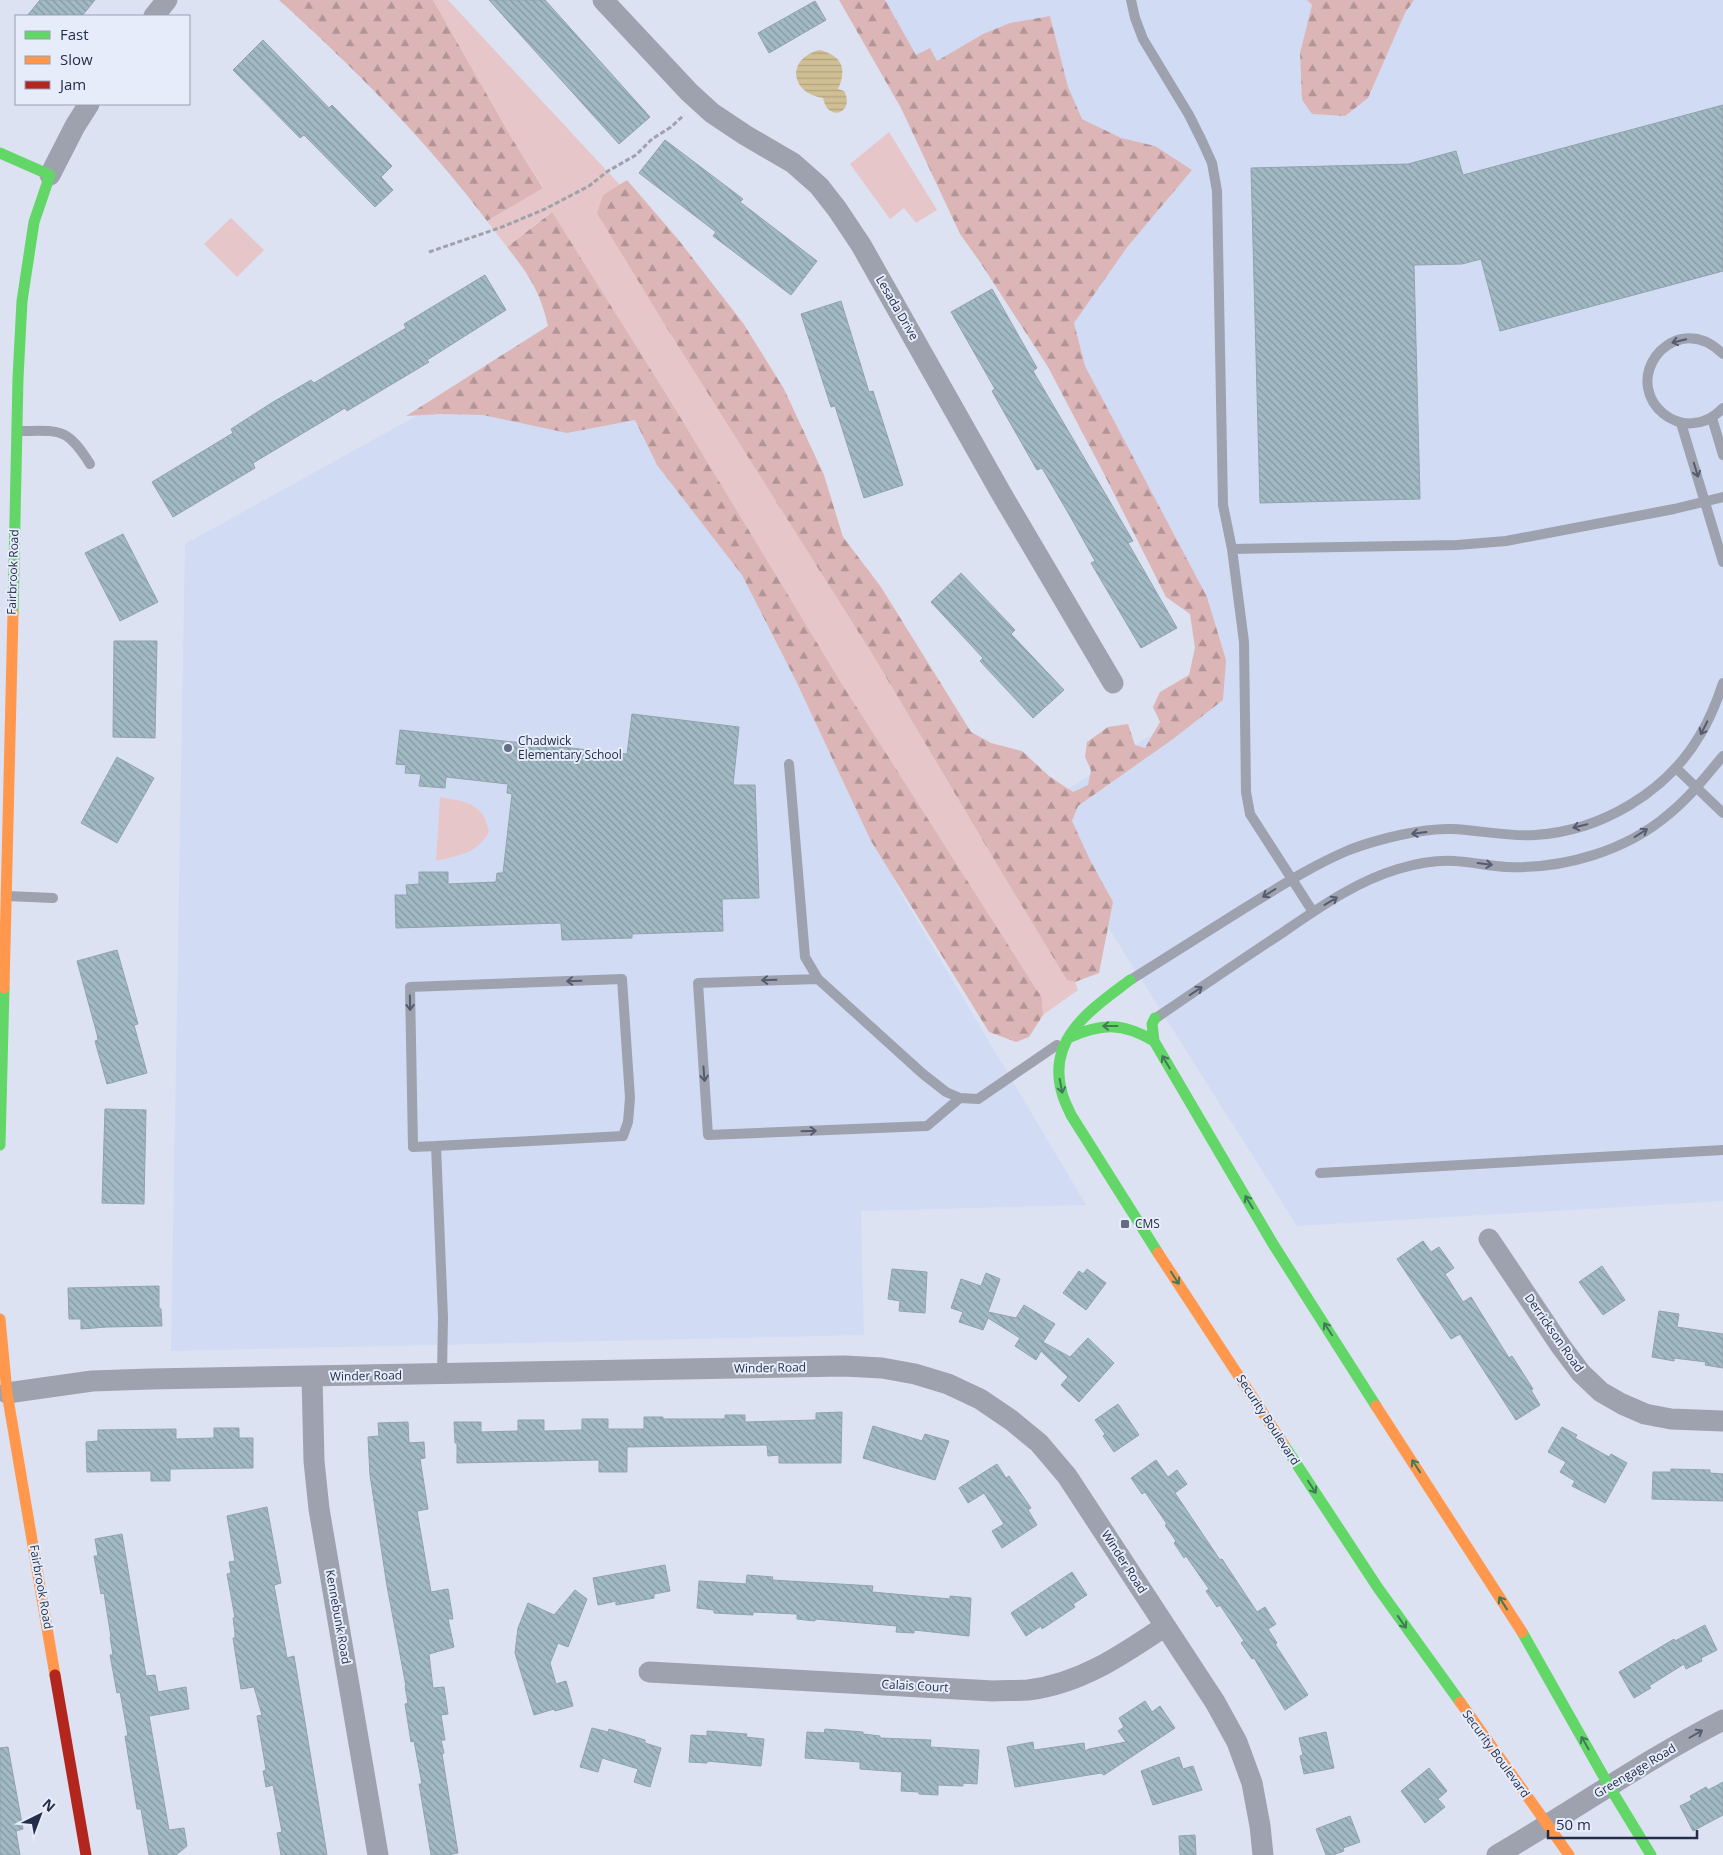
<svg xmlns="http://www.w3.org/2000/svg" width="1723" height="1855" viewBox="0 0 1723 1855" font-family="'Open Sans',sans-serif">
  <defs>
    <pattern id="forest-firs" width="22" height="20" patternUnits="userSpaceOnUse" patternTransform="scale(1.25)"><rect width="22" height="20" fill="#dcb6b7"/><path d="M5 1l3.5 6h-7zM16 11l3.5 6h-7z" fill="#b29497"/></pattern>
    <pattern id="water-rules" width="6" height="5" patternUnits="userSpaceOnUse" patternTransform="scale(1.25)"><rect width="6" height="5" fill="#d0bf94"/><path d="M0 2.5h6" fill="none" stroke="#b2a481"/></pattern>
    <pattern id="building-back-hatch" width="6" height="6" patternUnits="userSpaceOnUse" patternTransform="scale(1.25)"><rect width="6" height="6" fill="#a2bac4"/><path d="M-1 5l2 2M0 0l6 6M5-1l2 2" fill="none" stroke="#8498a1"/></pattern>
  </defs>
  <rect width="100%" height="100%" fill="#dce2f2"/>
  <path fill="#d2dbf4" d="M849 0H1723V1201L1297 1226 1043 824 1045 804 1208 698 1207 625Z
    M583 324 771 606 899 890 1086 1205 861 1211 864 1335 171 1351 185 544Z"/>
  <path fill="#e7c6c9" d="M433 0H448L620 185 603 195 668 330 874 657 1005 878 1067 979 1075 982 1078 990 1043 1015 1042 998 842 684 668 397 551 212 507 247 487 221 543 187 514 142Z
    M889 132 937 210 916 223 904 208 890 219 850 164Z
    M231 218 264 250 237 277 204 244Z
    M440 797C466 802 483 802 489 832 477 854 459 855 436 861Z"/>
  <path fill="url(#forest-firs)" d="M279 0H433L514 142 543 188 487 221C427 141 354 68 279 0Z
    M839 0H885L916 55 930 48 937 61 983 34 1010 23 1050 16 1068 87 1082 119 1121 138 1155 146 1192 170 1128 246 1074 323 1085 366 1207 597 1226 660 1223 700 1173 739 1078 806 1072 821 1090 860 1113 902 1099 973 1075 982 1067 980 1005 878 874 657 668 330 597 213 603 195 627 180 677 238 743 323 784 389 824 475 843 537 881 587 971 732 991 743 1022 751 1049 776 1073 792 1088 785 1091 770 1085 757 1087 742 1108 727 1128 724 1135 745 1145 748 1160 722 1153 707 1160 692 1189 675 1195 648 1190 614 1166 597 1102 470 1048 367 980 262 960 234 901 108Z
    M1307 0H1414L1405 13 1368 98 1345 116 1312 114 1302 100 1300 53 1312 5Z
    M552 212 668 397 842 684 1042 998 1043 1015 1029 1037 1016 1042 989 1032 871 841 796 681 742 575 657 465 635 420 567 433 483 415 440 414 406 416 548 326C540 291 529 275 507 247Z"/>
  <path fill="url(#water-rules)" d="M819 50C841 55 848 68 838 89L844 91C853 107 839 119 828 109 825 106 824 101 823 98 790 93 786 59 819 50Z"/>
  <path fill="url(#building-back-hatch)" stroke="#91a3ad" d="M40 0H95L82 16H27Z
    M489 0H545L650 117 619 144Z
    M815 1 826 20 769 53 758 33Z
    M263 40 329 108 332 105 392 166 381 177 393 190 375 207 304 135 300 138 233 70Z
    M1723 105V271L1500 331 1481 259 1462 264 1414 265 1420 499 1260 503 1251 168 1408 164 1456 151 1463 175Z
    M665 140 743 199 740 202 817 261 791 295 713 236 716 232 639 173Z
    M485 275 506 310 427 360 429 362 347 411 345 408 253 463 255 468 173 517 152 482 233 433 231 429 273 402 311 380 314 383 369 350 406 328 404 324Z
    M992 289 1037 368 1033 371 1133 541 1128 543 1177 628 1141 648 1091 563 1095 561 1070 516 1042 468 1037 470 992 391 995 389 951 312Z
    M841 301 869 392 873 391 903 485 864 498 835 406 831 407 801 314Z
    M123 534 158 602 120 621 85 553Z
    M961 573 1015 630 1011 634 1064 690 1033 718 980 661 983 658 931 602Z
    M114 641H157L155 738 113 737Z
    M632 714 739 727 733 785H755L759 898 722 899 723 931 632 934V938L562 940 561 923 396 928 395 895H407L406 885 419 884V872H448V884L496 882 497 873H503L512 794 507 793 508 784 446 777 445 788 419 786 421 774 405 773 406 765 396 764 400 730 627 754Z
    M117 757 154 778 117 843 81 823Z
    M117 950 138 1024 134 1025 147 1073 107 1084 95 1041 98 1040 97 1034 77 961Z
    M105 1109 146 1110 144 1204 102 1203Z
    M1423 1241 1431 1252 1439 1247 1454 1268 1445 1274 1463 1302 1471 1297 1509 1358 1512 1356 1533 1389 1531 1390 1540 1405 1516 1420 1460 1334 1451 1339 1397 1259Z
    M1602 1266 1625 1300 1603 1315 1579 1282Z
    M892 1269 927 1272 925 1313 899 1311 900 1301 888 1299Z
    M1087 1269 1106 1283 1086 1310 1063 1293 1079 1271 1083 1274Z
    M986 1273 1000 1279 988 1312 1016 1318 1024 1305 1055 1324 1043 1342 1070 1357 1088 1338 1114 1363 1079 1402 1061 1385 1068 1377 1041 1351 1036 1360 1015 1346 1020 1338 988 1318 983 1330 959 1322 963 1312 951 1308 961 1279 981 1286Z
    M159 1286V1308L161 1309 162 1326 107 1327 81 1329V1319H69L68 1288Z
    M1659 1311 1679 1314 1677 1327 1723 1334V1368L1705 1365 1706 1362 1674 1358V1361L1652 1357Z
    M1118 1404 1139 1435 1114 1452 1103 1436 1105 1434 1095 1420Z
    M842 1412 841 1463H779V1455L768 1456 767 1445 627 1447V1472H599V1460L457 1463V1443H455L454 1422H481V1432L518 1431V1420H544V1431L582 1430V1419H608V1429H644V1417H663V1419H725V1415H745V1422L816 1420V1413Z
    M408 1422 409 1443 424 1442 425 1458 420 1459 428 1509 417 1511 431 1592 448 1589 453 1619H448L454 1647 429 1654 433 1688 444 1687 448 1714 441 1715 445 1740H441L444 1753 442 1754 458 1853 448 1855H431L419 1784H422L414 1741 411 1742 405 1704 408 1703 405 1686H406L387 1586 370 1475 368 1437 379 1436 378 1423Z
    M873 1426 922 1441 925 1434 949 1441 935 1480 863 1458Z
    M1562 1427 1577 1435 1575 1438 1609 1457 1611 1454 1627 1463 1605 1503 1572 1486 1575 1481 1560 1472 1566 1462 1548 1452Z
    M214 1428H239V1438H253V1468L170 1469V1481H151V1471L87 1472 86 1442 98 1441V1430L176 1429V1439L214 1438Z
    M1156 1460 1168 1477 1177 1470 1187 1484 1175 1493 1220 1560 1222 1559 1257 1612 1265 1607 1276 1624 1268 1629 1277 1643 1275 1644 1308 1695 1285 1710 1254 1658 1252 1659 1241 1643 1244 1641 1220 1605 1217 1607 1206 1591 1209 1589 1186 1556 1184 1558 1174 1543 1176 1541 1165 1525 1167 1524 1145 1492 1142 1494 1131 1478Z
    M997 1464 1006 1478 1009 1476 1031 1508 1028 1510 1037 1525 1002 1548 992 1531 1004 1524 984 1493 968 1503 959 1488Z
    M1671 1469 1710 1470V1473L1723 1474V1501L1652 1499 1653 1472H1671Z
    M267 1507 281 1583 274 1585 287 1658 294 1656 327 1855H281L277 1833 282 1832 273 1785 266 1787 263 1771 266 1770 257 1716 262 1715 254 1687 241 1689 233 1638H235V1633L233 1618H235L227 1574 231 1573 229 1562 235 1561 227 1516Z
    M122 1534 146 1676 155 1675 158 1692 186 1687 189 1709 149 1716 169 1830 184 1828 187 1846 176 1855H149L141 1809H137L125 1736H128L120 1692 117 1693 110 1655H113L110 1637H111L104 1593 101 1594 94 1556H98L95 1539Z
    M665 1565 670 1591 654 1594V1598L616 1605V1601L598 1605 593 1578Z
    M1072 1572 1087 1595 1073 1604 1075 1607 1042 1629 1041 1626 1026 1636 1011 1613Z
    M747 1575 773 1577 772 1580 873 1586 872 1592 950 1599V1596L971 1598 969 1636 914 1630V1633L896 1632 897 1626 815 1619V1621L797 1619V1614L753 1612V1615L714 1613V1610L697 1608 699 1581 746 1584Z
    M575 1590 587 1599 568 1647 558 1643 550 1663 556 1684 566 1681 573 1706 555 1711 554 1709 534 1715 515 1653 518 1628 528 1603 554 1615Z
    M1705 1625 1717 1650 1701 1658 1702 1661 1686 1669 1684 1664 1649 1686 1651 1688 1634 1698 1619 1672 1674 1639 1675 1641Z
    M1145 1701 1152 1712 1160 1706 1175 1728 1104 1775 1101 1773 1015 1787 1007 1747 1033 1742 1034 1750 1084 1743 1085 1751 1089 1749 1126 1742 1118 1731 1124 1727 1119 1718Z
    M592 1728 608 1732 609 1729 645 1740V1743L661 1748 650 1787 634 1782 638 1769 602 1758 598 1772 580 1767Z
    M825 1729 863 1732V1734L880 1736V1738L931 1740 930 1747 979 1750 977 1784 963 1783V1786L938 1785V1795L919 1794V1792L901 1791 902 1772 860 1769V1762L805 1758 807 1732 824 1733Z
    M707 1731 747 1734 746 1737 764 1739 761 1766 707 1761V1763L689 1762 691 1735 707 1736Z
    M1326 1732 1334 1768 1304 1774 1300 1756 1303 1755 1299 1738Z
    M8 1747 23 1829 16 1831 20 1855H0V1748Z
    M1179 1757 1183 1769 1193 1766 1202 1790 1153 1805 1141 1771Z
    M1429 1768 1447 1791 1438 1799 1445 1807 1425 1823 1401 1791Z
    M1723 1782V1815L1693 1831 1680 1806 1692 1800 1690 1796 1706 1787 1708 1790Z
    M1350 1816 1360 1842 1343 1848 1344 1851 1333 1855H1326L1316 1829Z
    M1195 1835 1196 1855H1180L1179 1836Z"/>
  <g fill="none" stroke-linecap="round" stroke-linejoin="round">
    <path stroke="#9ea2ad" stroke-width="3" stroke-dasharray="5 2.5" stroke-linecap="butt" d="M429 252 502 227 545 209 589 186 608 171 636 155 652 139 671 127 684 115"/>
    <path stroke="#9ea2ae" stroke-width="10" d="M1131 0 1135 18 1143 39 1189 115 1202 141 1212 163 1217 191 1223 505 1232 549 1244 642 1246 792 1250 814 1313 912
      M1723 354C1712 343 1698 336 1682 339 1672 341 1662 348 1656 356 1625 400 1685 449 1723 408
      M1712 418 1723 455
      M1681 423 1723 562
      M18 431C60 431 66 426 90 464
      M1232 549 1457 545 1506 541 1674 509 1723 497
      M789 764 805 957 818 979 923 1074 946 1092 960 1098 978 1099 1057 1045
      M1676 768 1723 813
      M7 896 53 898
      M818 979 698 983 708 1135 927 1126 960 1098
      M1132 979C1168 956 1204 934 1240 911 1276 889 1311 866 1349 850 1378 839 1422 828 1452 829 1480 830 1507 837 1535 835 1601 831 1667 792 1700 735 1710 719 1717 701 1723 683
      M1156 1018C1197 990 1238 962 1279 935 1316 910 1354 882 1398 869 1415 864 1435 860 1454 861 1472 862 1489 866 1507 867 1564 869 1626 851 1669 814 1690 797 1706 776 1723 756
      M436 1146 413 1147 410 987 622 979 630 1098 628 1122 623 1136 436 1146 443 1317 442 1374
      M1320 1173 1723 1150"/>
    <path stroke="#9ea2ae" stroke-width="21" d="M603 0 689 92 712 113 745 135 793 163 819 186 837 209 861 245 1001 493 1113 683
      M154 16 167 0
      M50 175 75 126 89 104
      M1489 1239 1560 1345 1581 1373 1601 1392 1622 1404 1645 1414 1671 1419 1723 1421
      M312 1377 314 1461 319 1509 378 1855
      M7 1393 92 1381 150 1379 844 1366 882 1368 915 1374 948 1384 980 1399 1011 1420 1039 1443 1067 1476 1215 1702 1237 1742 1252 1783 1260 1826 1263 1855
      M649 1672 993 1691C1004 1690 1016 1691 1028 1690 1080 1684 1122 1655 1165 1626
      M1497 1855C1573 1811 1645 1760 1723 1720"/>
    <path stroke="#63d668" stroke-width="11" d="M0 153 50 175 34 222 22 301 18 378 13 613
      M1130 980C1092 1009 1046 1038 1062 1093 1064 1101 1068 1108 1071 1115L1158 1253
      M1155 1018 1152 1024 1154 1041 1273 1244 1376 1406
      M1068 1038C1101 1023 1122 1022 1154 1041
      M0 1145 4 988
      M1284 1445 1378 1588 1460 1702
      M1522 1632 1609 1786 1651 1855"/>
    <path stroke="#ff974d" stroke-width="11" d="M4 988 13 613
      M1158 1253 1284 1445
      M0 1319 7 1393 55 1675
      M1376 1406 1522 1632
      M1460 1702 1569 1855"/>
    <path stroke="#b3261e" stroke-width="11" d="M55 1675 86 1855"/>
  </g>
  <defs><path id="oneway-shaft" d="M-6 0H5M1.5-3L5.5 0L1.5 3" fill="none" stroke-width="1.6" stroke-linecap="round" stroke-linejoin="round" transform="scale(1.25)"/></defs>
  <g stroke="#555c71">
    <use href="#oneway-shaft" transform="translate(1679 341) rotate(166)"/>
    <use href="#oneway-shaft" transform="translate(1696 470) rotate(73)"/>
    <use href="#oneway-shaft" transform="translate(1704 728) rotate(117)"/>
    <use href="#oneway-shaft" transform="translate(1580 826) rotate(166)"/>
    <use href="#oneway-shaft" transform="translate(1419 833) rotate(173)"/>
    <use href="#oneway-shaft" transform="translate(1641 833) rotate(-32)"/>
    <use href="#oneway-shaft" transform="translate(1485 864) rotate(7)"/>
    <use href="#oneway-shaft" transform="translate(1269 893) rotate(148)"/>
    <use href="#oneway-shaft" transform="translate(1331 901) rotate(-31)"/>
    <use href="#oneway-shaft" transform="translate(769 980) rotate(178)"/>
    <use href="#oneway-shaft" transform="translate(574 981) rotate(178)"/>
    <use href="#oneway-shaft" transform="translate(1196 991) rotate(-34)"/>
    <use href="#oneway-shaft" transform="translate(410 1003) rotate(89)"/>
    <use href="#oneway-shaft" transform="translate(704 1074) rotate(86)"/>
    <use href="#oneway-shaft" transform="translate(809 1131) rotate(-2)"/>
    <use href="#oneway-shaft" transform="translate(1696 1734) rotate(-30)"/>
  </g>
  <g stroke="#407a57">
    <use href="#oneway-shaft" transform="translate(1110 1026) rotate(180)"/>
    <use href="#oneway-shaft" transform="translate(1166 1062) rotate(-121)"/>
    <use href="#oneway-shaft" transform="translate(1061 1086) rotate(79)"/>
    <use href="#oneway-shaft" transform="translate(1249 1202) rotate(-121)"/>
    <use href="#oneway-shaft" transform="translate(1175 1278) rotate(57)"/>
    <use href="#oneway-shaft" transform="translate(1328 1329) rotate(-123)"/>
    <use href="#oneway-shaft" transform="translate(1416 1466) rotate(-123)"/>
    <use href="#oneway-shaft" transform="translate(1312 1487) rotate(57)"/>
    <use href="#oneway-shaft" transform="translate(1503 1603) rotate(-122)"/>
    <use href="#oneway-shaft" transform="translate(1402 1622) rotate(55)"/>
    <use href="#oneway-shaft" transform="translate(1585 1743) rotate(-120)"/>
  </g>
  <g fill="#646d84" stroke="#e6ecfa" stroke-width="2">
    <circle cx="508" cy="748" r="5"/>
    <rect x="1120" y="1219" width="10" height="10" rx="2.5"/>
  </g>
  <g text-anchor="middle" stroke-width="4" stroke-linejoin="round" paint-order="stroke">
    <g font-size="12" fill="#242e49" stroke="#e6ecfa">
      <text transform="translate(897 308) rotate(60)" y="4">Lesada Drive</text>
      <text transform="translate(13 572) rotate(-88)" y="4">Fairbrook Road</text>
      <text transform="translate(1554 1333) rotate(55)" y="4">Derrickson Road</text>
      <text transform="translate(770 1368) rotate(-1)" y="4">Winder Road</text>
      <text transform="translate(366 1376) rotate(-1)" y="4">Winder Road</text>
      <text transform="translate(1268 1420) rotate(57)" y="4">Security Boulevard</text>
      <text transform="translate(1124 1562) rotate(57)" y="4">Winder Road</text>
      <text transform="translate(41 1587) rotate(80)" y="4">Fairbrook Road</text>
      <text transform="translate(338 1617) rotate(80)" y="4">Kennebunk Road</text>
      <text transform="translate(915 1686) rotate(3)" y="4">Calais Court</text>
      <text transform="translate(1496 1754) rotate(54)" y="4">Security Boulevard</text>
      <text transform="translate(1635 1771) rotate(-31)" y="4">Greengage Road</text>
    </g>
    <g font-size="12" fill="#242e49" stroke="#e6ecfa" text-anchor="start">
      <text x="518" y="745">Chadwick<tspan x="518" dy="14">Elementary School</tspan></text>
      <text x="1135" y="1228">CMS</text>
    </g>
  </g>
  <rect x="15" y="15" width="175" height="90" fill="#e6ecfa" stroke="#98a0b3"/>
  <rect x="25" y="31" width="25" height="8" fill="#63d668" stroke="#98a0b3"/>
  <text x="60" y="40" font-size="15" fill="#242e49">Fast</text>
  <rect x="25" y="56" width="25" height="8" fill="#ff974d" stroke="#98a0b3"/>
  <text x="60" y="65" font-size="15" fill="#242e49">Slow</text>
  <rect x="25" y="81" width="25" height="8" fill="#b3261e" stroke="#98a0b3"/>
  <text x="60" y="90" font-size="15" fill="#242e49">Jam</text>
  <g transform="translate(40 1815) rotate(42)" stroke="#e6ecfa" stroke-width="4" paint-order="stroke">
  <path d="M0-4L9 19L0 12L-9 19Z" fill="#242e49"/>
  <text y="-8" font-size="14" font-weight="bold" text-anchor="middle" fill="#242e49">N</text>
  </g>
  <path d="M1548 1830v8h149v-8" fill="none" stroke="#242e49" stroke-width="2.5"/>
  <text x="1556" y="1830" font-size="15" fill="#242e49" stroke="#e6ecfa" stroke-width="4" paint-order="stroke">50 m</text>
</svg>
